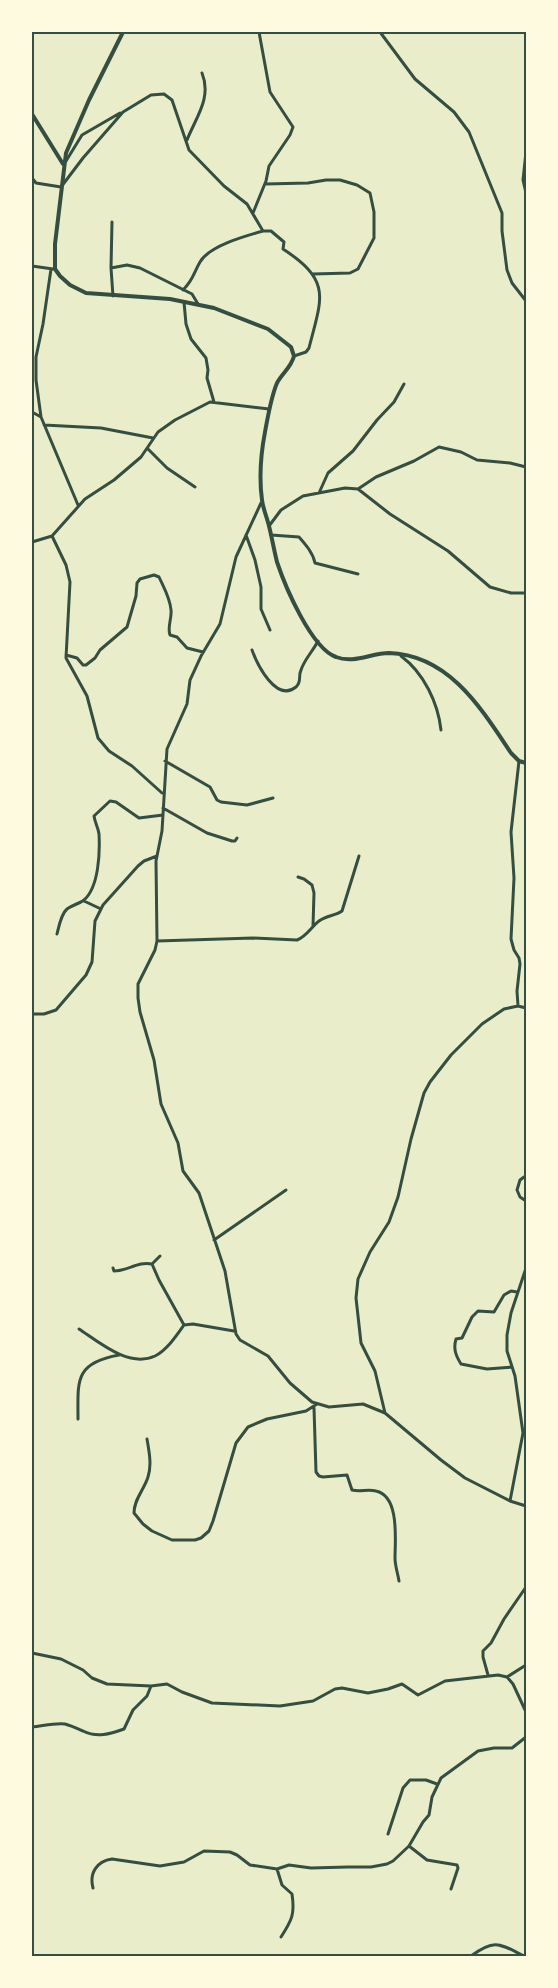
<svg xmlns="http://www.w3.org/2000/svg" width="558" height="1988" viewBox="0 0 558 1988" font-family="'PT Sans Narrow',sans-serif">
  <rect width="100%" height="100%" fill="#e9edc9"/>
  <g fill="none" stroke-linecap="round" stroke-linejoin="round">
    <path stroke="#344e41" stroke-width="3" d="M380 32 415 79 454 112 469 132 502 213V231L507 270 512 283 526 301
      M187 140C196 117 212 98 202 73
      M526 152 523 180 526 193
      M66 161 82 135 120 113
      M32 178 36 183 61 187 83 158 123 112 151 95 164 94 172 100 189 150 224 186 247 204 263 231H271L284 242 283 249C332 281 322 297 309 348L306 352 294 356
      M265 184 308 183 326 180H340L357 185 370 193 374 212V238L358 269 350 273 313 274
      M253 213 266 181 269 166 290 135 293 127 270 92 259 32
      M112 222 111 268 113 296
      M32 266 53 269
      M111 268 127 265 140 268 192 294 198 304
      M51 269 43 324 36 357V380L41 417 78 505
      M183 290C194 279 193 274 200 262 209 246 245 236 263 231
      M184 302 186 324 191 339 206 358 208 370 207 378 214 402
      M32 412 41 417
      M44 425 101 428 153 438
      M148 449 167 468 195 487
      M358 489 376 477 414 461 439 447 461 452 477 460 510 463 526 467
      M319 493 328 473 353 451 377 420 394 402 404 384
      M261 503 236 557 220 624 201 656 190 680 187 704 167 749 162 831 156 861 157 941 155 950 138 984V998L140 1012 154 1060 161 1104 178 1143 183 1171 199 1193 225 1271 236 1334 240 1340 268 1356 290 1383 312 1402 329 1407 363 1404 385 1413 441 1460 465 1478 510 1501 526 1506
      M269 526 281 510 303 496 345 488 358 489 390 514 448 551 490 587 511 593H526
      M246 535 255 560 261 587V609L270 630
      M271 535 299 537C306 545 313 553 315 563L358 574
      M32 542 52 536
      M252 650C257 664 276 703 296 687 302 682 298 676 301 670 304 660 313 651 318 641
      M66 655 77 658 83 665H86L95 658 100 650 127 627 136 596 137 583 140 579 154 575 159 577C164 588 170 598 171 610 172 619 167 627 170 635L177 637 187 648 203 652
      M401 656C424 673 438 703 441 730
      M165 761 210 787 217 800 221 802 247 805 273 798
      M519 761 511 832 514 878 511 939 514 950 519 958 520 964 517 991 518 1006 526 1008
      M162 793 132 766 109 751 98 738 87 696 66 658 70 582 66 565 52 536 85 499 114 480 141 457 158 432 175 420 210 402 269 409
      M163 808 207 833 232 841H235L237 838
      M298 877 304 879 312 885 314 893 313 926
      M84 901 101 909
      M57 934C59 926 61 914 67 909 72 905 79 904 84 900 99 887 100 852 99 834 98 827 95 823 94 816L110 801 116 802 139 818 163 815
      M157 941 253 938 297 940C307 936 311 927 319 921 327 915 335 916 342 911L359 856
      M32 1014H44L56 1010 86 975 92 962 95 921 103 905 138 866 144 861 157 856
      M526 1178 524 1177 520 1180 517 1190 520 1197 526 1201
      M214 1240 286 1190
      M152 1264 160 1256
      M113 1268 114 1271C128 1271 138 1261 152 1264L159 1280 184 1325
      M79 1329C100 1343 129 1368 155 1356 167 1350 177 1335 184 1325L193 1324 234 1331
      M512 1367 487 1369 461 1364C456 1356 453 1349 456 1339L462 1338 472 1317 478 1311 494 1312 504 1295 511 1291 517 1292
      M314 1408 316 1472 319 1476 323 1477 347 1475 352 1490C360 1492 368 1489 376 1491 400 1496 395 1541 395 1558 395 1566 398 1574 399 1581
      M385 1413 375 1371 361 1343 356 1298 358 1279 370 1252 389 1222 398 1197 411 1139 424 1093 430 1082 451 1055 482 1024 504 1009 518 1006
      M78 1419C78 1381 74 1363 119 1355
      M147 1439C149 1451 152 1465 148 1477 144 1490 134 1499 134 1513L143 1524 152 1531 172 1540H195L201 1538 209 1531 213 1521 236 1443 248 1427 267 1419 306 1411 317 1404
      M510 1501 523 1433 515 1376 507 1351V1335L511 1313 526 1268
      M32 1653 61 1659 83 1670 92 1678 107 1684 151 1686 167 1684 182 1692 212 1703 280 1706 313 1701 335 1689 342 1688 368 1693 388 1689 402 1684 418 1695 445 1681 498 1675 507 1677 513 1684 526 1712
      M488 1675 483 1657V1651L491 1643 504 1619 526 1587
      M507 1677 526 1665
      M32 1727C43 1726 53 1723 65 1724 72 1726 76 1728 83 1731 97 1738 110 1734 124 1729L133 1710 147 1696 151 1686
      M388 1834 403 1788 410 1780H426L437 1784
      M409 1846 427 1860 457 1865 458 1868 451 1889
      M277 1869 282 1885 292 1894C295 1914 292 1920 281 1937
      M93 1888C89 1873 97 1861 112 1859L160 1866 184 1862 204 1851 230 1852 237 1855 250 1865 277 1869 289 1865 311 1868 348 1867H371L387 1864 393 1861 409 1846 423 1822 429 1815 432 1797 441 1778 478 1751 494 1748H512L526 1737
      M471 1956C495 1938 500 1944 524 1956"/>
    <path stroke="#344e41" stroke-width="4" d="M123 32 89 100 66 153 55 244V269L60 276 70 285 86 293 170 299 214 308 268 329 291 347 294 356C291 368 282 373 277 383 271 397 268 416 265 432 261 453 259 478 262 500 263 509 267 517 269 526 272 538 274 550 277 562 285 586 311 648 336 657 354 664 371 653 389 653 449 655 481 708 511 753L519 761 526 763
      M32 114 63 164"/>
  </g>
  <rect width="558" height="1988" fill="none" stroke="#fefae0" stroke-width="66"/>
  <rect x="33" y="33" width="492" height="1922" fill="none" stroke="#344e41" stroke-width="2"/>
</svg>
